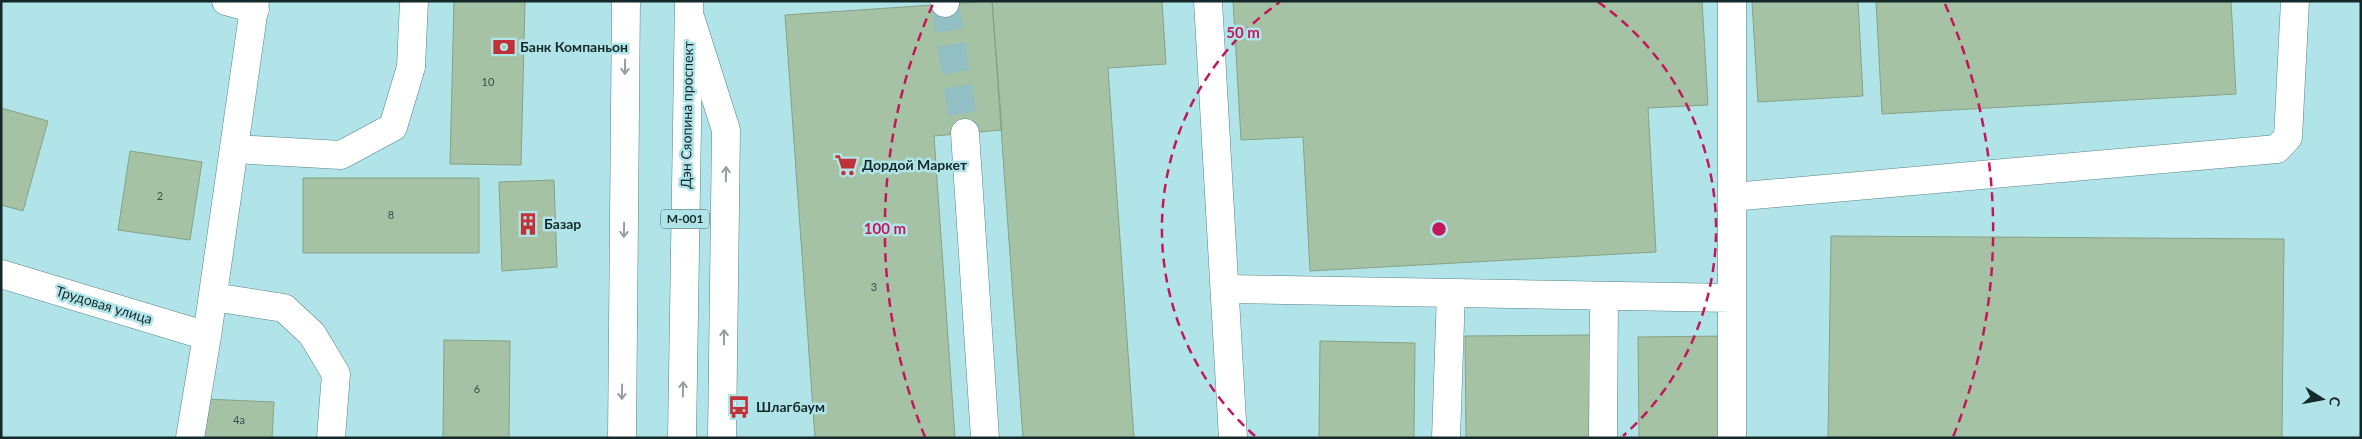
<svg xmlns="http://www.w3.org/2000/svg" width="2362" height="439" viewBox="0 0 2362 439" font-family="Lato,sans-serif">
  <rect width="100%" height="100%" fill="#b1e4e9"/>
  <path fill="#a5c2a4" stroke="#86a284" d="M454 1H525L521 165 450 164Z
    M992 1H1162L1166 64 1108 68 1134 438H1023Z
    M992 1 1002 130 934 136 955 438H815L785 15Z
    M1233 1H1702L1708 105 1648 108 1656 252 1310 271 1303 137 1241 140Z
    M1752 1H1858L1863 96 1758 102Z
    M1876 1H2231L2236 94 1882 114Z
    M1 108 48 121 23 211 1 205Z
    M130 151 202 162 190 240 118 230Z
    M303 178H479V253H303Z
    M554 180 557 267 502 271 499 182Z
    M1831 236 2284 239 2282 438 1828 437Z
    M1592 335 1593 438H1466L1465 336Z
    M1725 336V438H1639L1638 337Z
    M444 340 510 341 509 438H443Z
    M1320 341 1415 343 1414 438H1319Z
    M205 399 274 402 272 438H204Z"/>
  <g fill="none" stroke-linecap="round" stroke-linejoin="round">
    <path stroke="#92bfc3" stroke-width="28" stroke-dasharray="28 14" stroke-linecap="butt" d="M945 3 965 133"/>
    <defs>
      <path id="minor" d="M226 1 255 9
        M944 1 945 3
        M1208 1 1233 438
        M1732 1V438
        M690 17 726 130 722 438
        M965 133 985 438
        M234 149 341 155 393 127 411 67 414 1
        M1732 197 2277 149 2288 137 2295 1
        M1 274 207 336
        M1227 289 1732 298
        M213 297 284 308 312 334 336 374 331 438
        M190 438 207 336 255 1
        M1446 438 1451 293
        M1603 438 1604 296"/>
      <path id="major" d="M622 438 626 1
        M682 438 689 1"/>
    </defs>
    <use href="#minor" stroke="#548488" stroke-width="29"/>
    <use href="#major" stroke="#548488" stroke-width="29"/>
    <use href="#minor" stroke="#fff" stroke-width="28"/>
    <use href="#major" stroke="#fff" stroke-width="28"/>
  </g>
  <defs><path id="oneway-shaft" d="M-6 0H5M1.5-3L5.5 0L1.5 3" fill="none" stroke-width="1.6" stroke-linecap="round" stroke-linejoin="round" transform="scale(1.25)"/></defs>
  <g stroke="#969fa0">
    <use href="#oneway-shaft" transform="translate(625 67) rotate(91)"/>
    <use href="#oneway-shaft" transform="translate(726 174) rotate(-89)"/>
    <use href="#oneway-shaft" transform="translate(624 230) rotate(91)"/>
    <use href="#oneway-shaft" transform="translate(724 337) rotate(-89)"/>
    <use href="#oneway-shaft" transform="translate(683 389) rotate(-89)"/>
    <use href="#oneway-shaft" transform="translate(622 392) rotate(91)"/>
  </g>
  <g fill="none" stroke="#c2185b" stroke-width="2.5" stroke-dasharray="9 6">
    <path d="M1255 436A277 277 0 0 1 1280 2M1598 2A277 277 0 0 1 1623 436"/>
    <path d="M925 437A554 554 0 0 1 933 4M1945 4A554 554 0 0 1 1953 437"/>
  </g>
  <defs>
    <symbol id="bank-bare" viewBox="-9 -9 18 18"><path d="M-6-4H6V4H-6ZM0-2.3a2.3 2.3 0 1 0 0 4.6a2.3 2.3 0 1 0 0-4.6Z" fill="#c13138" stroke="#b1e4e9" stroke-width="2.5" paint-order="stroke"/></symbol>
    <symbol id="supermarket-bare" viewBox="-9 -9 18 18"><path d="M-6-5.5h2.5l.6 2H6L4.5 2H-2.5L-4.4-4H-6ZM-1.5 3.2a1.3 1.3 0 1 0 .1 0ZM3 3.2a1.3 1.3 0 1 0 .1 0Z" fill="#c13138" stroke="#b1e4e9" stroke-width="2.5" paint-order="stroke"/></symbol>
    <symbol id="building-bare" viewBox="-9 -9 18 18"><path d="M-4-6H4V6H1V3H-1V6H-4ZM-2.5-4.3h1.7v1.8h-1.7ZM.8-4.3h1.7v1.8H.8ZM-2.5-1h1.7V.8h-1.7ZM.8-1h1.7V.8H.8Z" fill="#c13138" stroke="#b1e4e9" stroke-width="2.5" paint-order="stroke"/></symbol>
    <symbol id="bus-bare" viewBox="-9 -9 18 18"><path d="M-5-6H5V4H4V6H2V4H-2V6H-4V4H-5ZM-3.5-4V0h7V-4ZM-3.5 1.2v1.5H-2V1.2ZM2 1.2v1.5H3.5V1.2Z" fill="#c13138" stroke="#b1e4e9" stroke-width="2.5" paint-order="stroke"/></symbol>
  </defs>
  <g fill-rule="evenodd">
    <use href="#bank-bare" x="488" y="31" width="32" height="32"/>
    <use href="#supermarket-bare" x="830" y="149" width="32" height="32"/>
    <use href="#building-bare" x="512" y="208" width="32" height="32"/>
    <use href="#bus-bare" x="723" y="391" width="32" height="32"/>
  </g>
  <g text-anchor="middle" stroke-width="5" stroke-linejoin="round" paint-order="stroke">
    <g font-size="11" fill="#394f49">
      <text x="488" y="86">10</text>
      <text x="160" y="200">2</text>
      <text x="391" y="219">8</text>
      <text x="874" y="291">3</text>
      <text x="477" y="393">6</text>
      <text x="239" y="424">4a</text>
    </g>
    <rect fill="#b1e4e9" stroke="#446164" stroke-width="1" x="661" y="209.5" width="48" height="19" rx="4"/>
    <g font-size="12" font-weight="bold" fill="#15292b">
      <text x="685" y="223">M-001</text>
    </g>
    <g font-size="14" font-weight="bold" fill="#15292b" stroke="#b1e4e9" text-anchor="start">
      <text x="520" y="52">Банк Компаньон</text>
      <text x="862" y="170">Дордой Маркет</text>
      <text x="544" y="229">Базар</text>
      <text x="756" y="412">Шлагбаум</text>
    </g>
    <g font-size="14" fill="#15292b" stroke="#b1e4e9">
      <text transform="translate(687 115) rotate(-89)" y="5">Дэн Сяопина проспект</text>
      <text transform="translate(104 305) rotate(17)" y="5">Трудовая улица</text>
    </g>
  </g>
  <circle cx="1439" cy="229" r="8" fill="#c2185b" stroke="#b1e4e9" stroke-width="2.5"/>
  <g font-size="15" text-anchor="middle" font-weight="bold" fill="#c2185b" stroke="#b1e4e9" stroke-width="5" stroke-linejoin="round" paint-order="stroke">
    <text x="1243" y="38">50 m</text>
    <text x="885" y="234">100 m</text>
  </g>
  <rect width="2362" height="439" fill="none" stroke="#15292b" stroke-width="5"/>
  <g transform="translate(2322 399) rotate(101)" stroke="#b1e4e9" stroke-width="4" paint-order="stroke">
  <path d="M0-4L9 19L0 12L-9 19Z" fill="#15292b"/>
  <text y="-8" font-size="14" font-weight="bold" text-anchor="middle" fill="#15292b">С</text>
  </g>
</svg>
